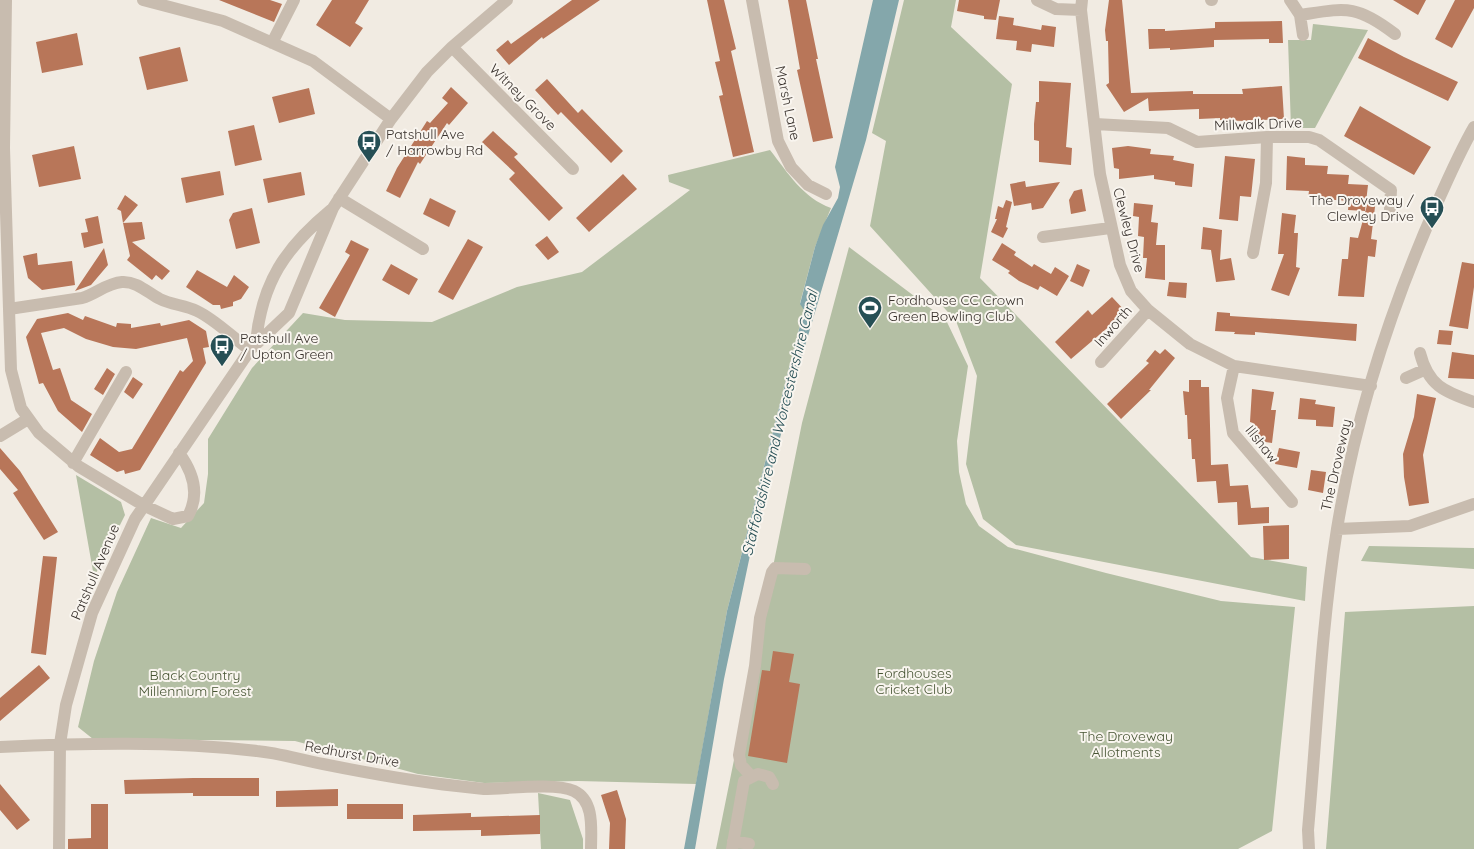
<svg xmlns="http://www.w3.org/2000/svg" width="1474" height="849" viewBox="0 0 1474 849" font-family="Quicksand,sans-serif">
  <rect width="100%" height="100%" fill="#f1ebe2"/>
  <path fill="#b4bfa4" d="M904 0H956L951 27 1012 84 980 278 1251 557 1307 567 1305 601 1016 545 983 519 966 464 977 376 956 321 870 226 886 141 872 133Z
    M1313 24 1368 30 1315 128H1291L1288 40H1311Z
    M770 150C788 173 803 198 831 208L815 247 800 303 804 309 727 611 696 784 578 781 484 783 418 774 295 741 93 739 78 727 94 661 117 592 151 518 181 528 204 503 208 474V439L252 368 303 313 345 320 432 322 517 287 582 272 690 190 669 182 668 175Z
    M849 247 946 320 968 366 957 441 959 472 966 504 979 526 1008 547 1106 573 1221 601 1295 607 1272 831 1238 849H716L802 423Z
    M76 475 121 502 125 515 94 577Z
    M1369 546 1474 548V569L1361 561Z
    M1474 606V849H1326L1345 612Z
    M538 793 570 800 583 839V849H541Z"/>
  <path fill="#84a7ab" d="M873 0H899L866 140 797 373 753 541 724 679 695 849H684L727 611 804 310 800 304 815 247 823 225 838 198 840 187 835 167Z"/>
  <path fill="#b87659" d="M219 0H270L282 4 274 22Z
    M332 0H369L355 23 363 28 350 47 316 25Z
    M572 0H600L543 39 542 37 509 65 496 50 508 40 511 44Z
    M707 0H724L736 49 731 51 754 152 733 157 719 96 723 95 715 62 720 61Z
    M788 0H806L818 59H816L833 138 813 142 797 70 800 69Z
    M959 0H1000L996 20 984 19V16L957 11Z
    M1109 0H1122L1131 93 1193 91V94H1243L1242 89 1282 86 1284 119 1244 121 1220 120V118L1199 119V109L1149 111 1148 98 1124 112 1106 85 1109 83 1108 41H1106L1105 30Z
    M1393 0H1426L1418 15Z
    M1455 0H1474V8L1452 48 1435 39Z
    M999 16 1014 18 1013 25 1041 30 1042 25 1056 27 1054 47 1032 44 1031 52 1016 50 1017 41 996 39Z
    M1282 21 1283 43H1269V39L1214 40V47L1170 50V48L1149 49 1148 29H1165V31L1215 28V22Z
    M77 33 83 65 42 73 36 42Z
    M1368 38 1404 57 1458 82 1448 101 1358 58Z
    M180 47 188 81 147 90 139 57Z
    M547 79 578 113 582 109 623 151 611 163 561 112 558 115 535 90Z
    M1039 81 1071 83 1066 147 1072 148 1071 165 1039 162V141L1034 140V124L1036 102H1039Z
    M451 87 468 103 449 125 447 123 420 164 418 162 400 198 386 191 397 168 427 121 430 123 448 103 442 98Z
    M309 88 315 114 279 123 272 97Z
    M1360 106 1431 147 1414 175 1344 136Z
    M254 125 262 160 235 166 228 131Z
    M493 131 518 154 514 157 563 208 549 221 509 179 515 173 482 142Z
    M74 146 81 179 39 187 32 155Z
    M1128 146 1151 149 1150 154 1174 156 1173 160 1194 164 1192 187 1175 185V182L1154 179V175L1119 179V169L1114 168 1112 148Z
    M1225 156 1255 159 1251 197 1240 196 1238 221 1219 219Z
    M1287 156 1305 158V165L1328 166 1327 174 1349 175 1348 184 1368 185 1365 211 1348 210 1349 201 1308 198 1309 191 1286 190Z
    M220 171 224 195 186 203 181 178Z
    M301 172 305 195 268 203 263 179Z
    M623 174 637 189 589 232 576 218Z
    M1025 181 1026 187 1060 182 1043 208 1032 210 1031 203 1014 206 1010 184Z
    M1082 189 1086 211 1071 214 1069 200 1074 191Z
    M125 195 138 205 123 223 121 211 117 209Z
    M430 198 456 211 449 227 423 214Z
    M1369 198 1376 199 1371 239 1377 240 1375 257 1368 256 1364 297 1338 296 1342 259H1348L1350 237 1358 238Z
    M1006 200 1012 202 1006 227 1008 228 1003 238 991 232 997 219H995L998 206 1003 208Z
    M1134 203 1153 205 1151 222 1158 223 1156 245H1165V280L1145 278 1147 258H1143L1144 237 1138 236 1139 217 1133 216Z
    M252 208 260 243 236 249 229 220 233 213Z
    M1282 213 1296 215 1294 233H1298L1296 267 1300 268 1289 296 1271 290 1284 254H1278Z
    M98 216 103 243 84 248 81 233 88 232 85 219Z
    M142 222 145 239 132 242 170 271 162 280 156 275 152 280 127 260 130 256 123 223Z
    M1203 227 1222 230 1220 260 1231 258 1235 280 1216 282 1211 250 1201 249Z
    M547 236 559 252 548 260 535 245Z
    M468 239 483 247 453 300 438 292Z
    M351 240 369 249 335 317 319 308 350 255 345 252Z
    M1002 243 1016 252 1014 255 1032 267 1034 264 1051 274 1055 267 1069 276 1057 296 1040 286 1038 290 1019 281 1008 273 1010 271 992 260Z
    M104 248 108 265 91 285 75 291Z
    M37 253 38 265 72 261 75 285 42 290 28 278 23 256Z
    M1462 262 1474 264V287L1468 329 1449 326Z
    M391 264 418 279 409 295 382 280Z
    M1077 264 1090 270 1083 287 1070 281Z
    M197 270 227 287 234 275 249 287 241 299 233 302V306L221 309 220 305H213L186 287Z
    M1169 282 1187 283 1186 298 1167 296Z
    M1112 297 1126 312 1071 359 1055 342 1088 310 1092 315Z
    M1217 312 1230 313V316L1357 324 1356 341 1255 332V335L1234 334 1235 332 1215 331Z
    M68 313 83 320 85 316 116 327 117 323 131 324V328L160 323 161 326 189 320 206 331 209 347 203 348 206 363 140 470 125 474 124 470 117 472 90 455 100 438 119 452 132 449 180 370 183 372 193 361 187 338 136 349 113 347 86 339 64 328 41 333 53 370 60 368 71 400 92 414 82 432 58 411 43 383 39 384 26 337 37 319Z
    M1439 330 1453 331 1451 345 1437 344Z
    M1165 349 1175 358 1149 390H1151L1121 419 1107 404 1149 363 1146 361 1155 350 1160 354Z
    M1452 352 1474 355V379L1448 378Z
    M107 368 115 374 103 395 94 389Z
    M133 377 143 384 133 399 124 392Z
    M1189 380H1201V387H1209L1211 465 1228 464 1230 486 1248 485 1251 508 1269 507V523L1238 525 1237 502 1218 503 1216 481 1197 482 1195 459H1192L1191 439H1188L1187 415H1185L1183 391 1189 392Z
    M1252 389 1274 392 1271 410H1276L1272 443 1252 440 1253 423 1250 422Z
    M1417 394 1436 398 1423 455 1429 503 1409 506 1404 477 1403 454 1414 417Z
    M1300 398 1316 400 1315 404 1335 407 1333 427 1316 426V420L1298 419Z
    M0 448 20 471 58 532 44 540 13 493 18 490 0 469Z
    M1279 448 1300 452 1297 468 1275 464Z
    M1311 470 1326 472 1323 493 1308 490Z
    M1289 525V559L1264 560 1263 526Z
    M43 556 57 557 46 655 31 653Z
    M773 651 794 654 789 682 800 684 787 763 748 756 762 670 770 671Z
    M39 665 50 678 0 721V698Z
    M193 778H259V796H193V793L125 794 124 780Z
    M0 784 30 820 17 830 0 810Z
    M338 789V806L276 807V791Z
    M617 790 626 819 625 849H609L610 823 601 795Z
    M91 804H108V849H68V839L91 838Z
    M347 804H403V819H347Z
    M471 813V817L540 815V834L481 836V830L413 831V815Z"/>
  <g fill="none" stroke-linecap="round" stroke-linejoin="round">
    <path stroke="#c8bcaf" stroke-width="12" d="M6 0 4 148 9 309 11 370 21 408 39 433 78 466 143 505 173 519 188 516C200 494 193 472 179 453
      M143 0 223 21 313 61 391 119
      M752 0 778 141 791 167 808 185 826 194
      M1037 0 1056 9 1081 10
      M1082 0 1081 10 1100 174 1120 265 1131 291 1148 310 1190 344 1234 366 1371 386
      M1211 0H1212
      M1290 0 1300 15C1346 8 1356 4 1395 34
      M1300 15 1303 35
      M272 43 294 0
      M452 47 573 169
      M1095 124 1168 128 1197 142 1267 137H1309L1319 140 1391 190 1390 209
      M339 198 423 249
      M1043 237 1110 228
      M1253 253 1266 183 1267 137
      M9 309 82 298C96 294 107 283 122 282 137 281 148 293 160 299 172 305 185 305 197 311 216 320 233 338 250 350
      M256 342C262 282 285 248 331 210
      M1420 353C1428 385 1444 392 1474 402
      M1101 362 1148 310
      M1234 366 1227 398 1233 433 1292 502
      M1406 378 1424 370
      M0 436 28 419
      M73 463 126 372
      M1337 529 1410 526 1474 504
      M0 747C85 743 172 741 257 751 279 753 301 760 323 764 368 773 412 781 457 786 466 787 475 788 484 789 506 789 555 782 574 791 595 801 591 830 591 849
      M751 776 741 765 739 755 755 666 760 618 772 572 775 568 805 569
      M733 841 749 844
      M59 849 60 744 66 705 92 613 135 519 250 350 289 313 333 208 391 119 427 72 452 47 507 0
      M732 849 744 781 758 774 769 777 773 784
      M1309 849 1308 830C1317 730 1321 629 1337 529 1355 419 1390 310 1435 208 1447 181 1459 153 1474 127"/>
  </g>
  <defs>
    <symbol id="bus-pin" viewBox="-11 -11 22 30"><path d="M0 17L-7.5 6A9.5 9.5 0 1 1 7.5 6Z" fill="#264f55" stroke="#f9f5ef"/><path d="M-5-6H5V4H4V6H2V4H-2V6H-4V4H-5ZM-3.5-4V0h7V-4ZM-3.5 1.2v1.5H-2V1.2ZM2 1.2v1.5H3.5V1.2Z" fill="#fff"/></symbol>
    <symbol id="stadium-pin" viewBox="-11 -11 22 30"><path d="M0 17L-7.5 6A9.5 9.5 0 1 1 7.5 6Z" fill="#264f55" stroke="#f9f5ef"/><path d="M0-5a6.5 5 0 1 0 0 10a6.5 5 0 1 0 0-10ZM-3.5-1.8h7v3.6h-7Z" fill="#fff"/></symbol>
  </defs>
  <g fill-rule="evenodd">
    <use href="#bus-pin" x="355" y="128" width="28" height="38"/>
    <use href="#bus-pin" x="1418" y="194" width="28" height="38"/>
    <use href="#stadium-pin" x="856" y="294" width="28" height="38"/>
    <use href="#bus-pin" x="208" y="332" width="28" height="38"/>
  </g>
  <g text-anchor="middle" stroke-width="4" stroke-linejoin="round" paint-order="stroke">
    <g font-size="14" fill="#38312c" stroke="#f9f5ef">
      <text transform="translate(523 97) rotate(45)" y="5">Witney Grove</text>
      <text transform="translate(788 103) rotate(78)" y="5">Marsh Lane</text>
      <text transform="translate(1258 124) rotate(-2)" y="5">Millwalk Drive</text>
      <text transform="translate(1129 230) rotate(75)" y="5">Clewley Drive</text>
      <text transform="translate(1113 326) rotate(-49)" y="5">Inworth</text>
      <text transform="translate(1262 444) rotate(51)" y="5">Illshaw</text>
      <text transform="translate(1336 465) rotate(-77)" y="5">The Droveway</text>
      <text transform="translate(95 572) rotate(-67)" y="5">Patshull Avenue</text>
      <text transform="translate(352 754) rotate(10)" y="5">Redhurst Drive</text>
    </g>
    <g font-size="14" fill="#38312c" stroke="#f9f5ef" text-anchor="start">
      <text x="386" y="139">Patshull Ave<tspan x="386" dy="16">/ Harrowby Rd</tspan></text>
      <text x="1414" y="205" text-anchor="end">The Droveway /<tspan x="1414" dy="16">Clewley Drive</tspan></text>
      <text x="888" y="305">Fordhouse CC Crown<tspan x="888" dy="16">Green Bowling Club</tspan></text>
      <text x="240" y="343">Patshull Ave<tspan x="240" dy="16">/ Upton Green</tspan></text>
    </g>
    <g font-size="14" fill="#465433" stroke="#f9f5ef">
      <text x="914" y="678">Fordhouses<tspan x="914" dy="16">Cricket Club</tspan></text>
      <text x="195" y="680">Black Country<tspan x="195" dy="16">Millennium Forest</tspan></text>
      <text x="1126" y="741">The Droveway<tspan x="1126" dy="16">Allotments</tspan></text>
    </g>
    <g font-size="15" font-style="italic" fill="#264f55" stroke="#f9f5ef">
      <text transform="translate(780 423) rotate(-76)" y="5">Staffordshire and Worcestershire Canal</text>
    </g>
  </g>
</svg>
